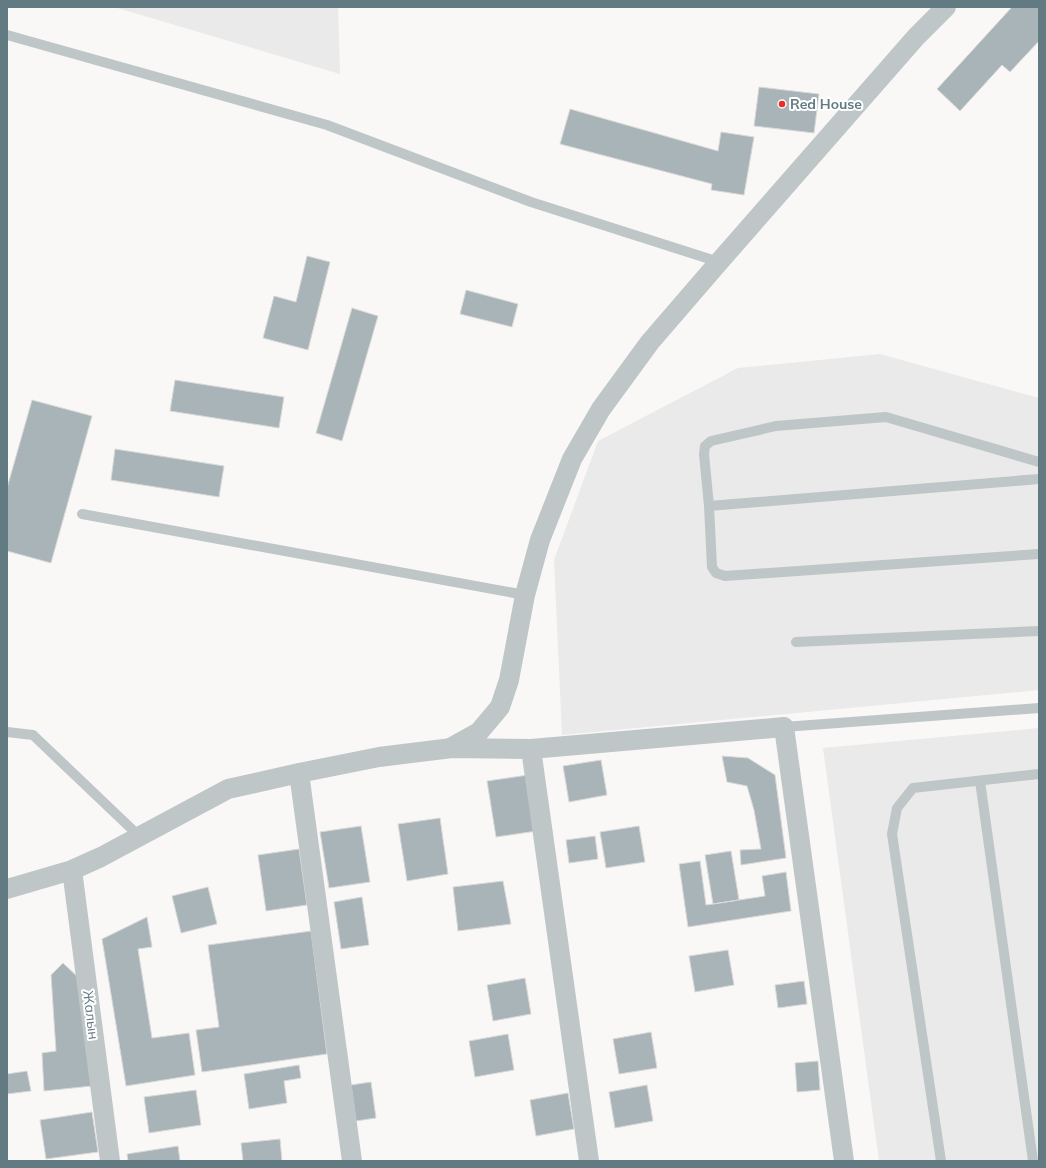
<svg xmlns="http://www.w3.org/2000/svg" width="1046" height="1168" viewBox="0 0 1046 1168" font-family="Mulish,sans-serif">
  <rect width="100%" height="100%" fill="#f9f8f6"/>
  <path fill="#e9eae9" d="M114 7H338L340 74Z
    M880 354 1039 398V690L562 735 554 560 598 441 738 368Z
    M1039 728V1161H879L823 748Z"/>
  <path fill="#a8b4b8" stroke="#dadad8" d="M1012 7H1039V41L1010 72 1002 65 960 111 937 89Z
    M759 87 819 94 814 133 754 126Z
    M570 109 718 151 721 132 754 137 744 195 711 190 712 184 560 144Z
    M307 256 330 262 308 350 263 338 274 296 296 302Z
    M466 290 518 304 512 327 460 314Z
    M352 308 378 316 342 441 316 433Z
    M175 380 284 397 279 428 170 411Z
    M32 400 92 416 51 563 7 551V488Z
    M115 449 224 466 219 497 111 480Z
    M722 756 748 758 775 775 786 858 741 865 740 850 761 849 754 810 747 786 727 782Z
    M601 760 607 795 569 802 563 766Z
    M528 775 537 831 496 837 487 781Z
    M440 818 448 874 407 881 398 824Z
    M361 826 370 882 329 888 320 832Z
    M639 826 645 862 606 868 600 832Z
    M595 836 598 859 569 863 566 840Z
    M299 849 307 905 266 911 258 855Z
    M731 851 739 900 713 904 705 855Z
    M700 861 706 905 765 896 762 876 786 872 791 911 688 927 679 864Z
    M503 881 511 924 458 931 453 887Z
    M208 887 217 924 181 933 172 896Z
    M362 897 369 945 341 949 334 902Z
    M147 917 152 947 138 949 152 1038 189 1033 195 1075 126 1086 102 939Z
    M311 931 327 1054 202 1072 196 1030 219 1027 208 945Z
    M728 950 734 985 695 992 689 956Z
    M63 963 82 981 92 1086 44 1091 42 1053 56 1051 51 975Z
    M525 978 531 1014 493 1021 487 985Z
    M804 981 807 1004 778 1008 775 985Z
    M651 1032 657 1068 619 1074 613 1039Z
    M508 1034 514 1070 475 1077 469 1041Z
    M818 1061 820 1090 797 1092 795 1063Z
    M299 1065 301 1078 284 1081 287 1103 249 1109 244 1074Z
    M27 1071 31 1091 7 1094V1074Z
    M371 1082 376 1118 356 1121 351 1085Z
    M647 1085 653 1121 615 1128 609 1092Z
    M196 1090 201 1125 149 1133 144 1097Z
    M568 1093 574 1129 536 1136 530 1100Z
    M92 1112 98 1152 46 1159 40 1120Z
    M280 1139 282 1161H243L241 1143Z
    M178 1146 180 1161H128L127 1154Z"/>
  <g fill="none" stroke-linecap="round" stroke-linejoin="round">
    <path stroke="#bfc6c8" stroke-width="10" d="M7 35 327 125 531 202 719 262
      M1039 462 886 417 776 426 711 441 705 446 704 454 709 506 712 567 716 573 725 576 1039 554
      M709 506 1039 479
      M82 514 525 595
      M796 642 1039 631
      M784 727 1039 708
      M7 732 33 735 139 836
      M980 781 1033 1161
      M941 1161 892 834 897 808 913 788 1039 774"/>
    <path stroke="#bfc6c8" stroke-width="20" d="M452 747 479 732 500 707 509 680 525 595 540 540 572 459 601 409 650 342 719 262 916 37 946 7
      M531 749 589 1161
      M299 773 352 1161
      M72 870 110 1161
      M7 889 72 870 101 857 228 789 299 773 379 757 452 748 531 749 784 727 844 1161"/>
  </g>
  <circle fill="#eb2d24" stroke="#fff" stroke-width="1.5" cx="782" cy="104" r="4"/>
  <g text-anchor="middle" stroke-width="4" stroke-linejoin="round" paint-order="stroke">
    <g font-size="14" font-weight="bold" fill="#627a82" stroke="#fff" text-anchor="start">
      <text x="790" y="109">Red House</text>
    </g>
    <g font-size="14" fill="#627a82" stroke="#fff">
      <text transform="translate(91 1015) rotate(83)" y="5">Жалын</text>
    </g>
  </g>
  <rect width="1046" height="1168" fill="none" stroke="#627a82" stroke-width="16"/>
</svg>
